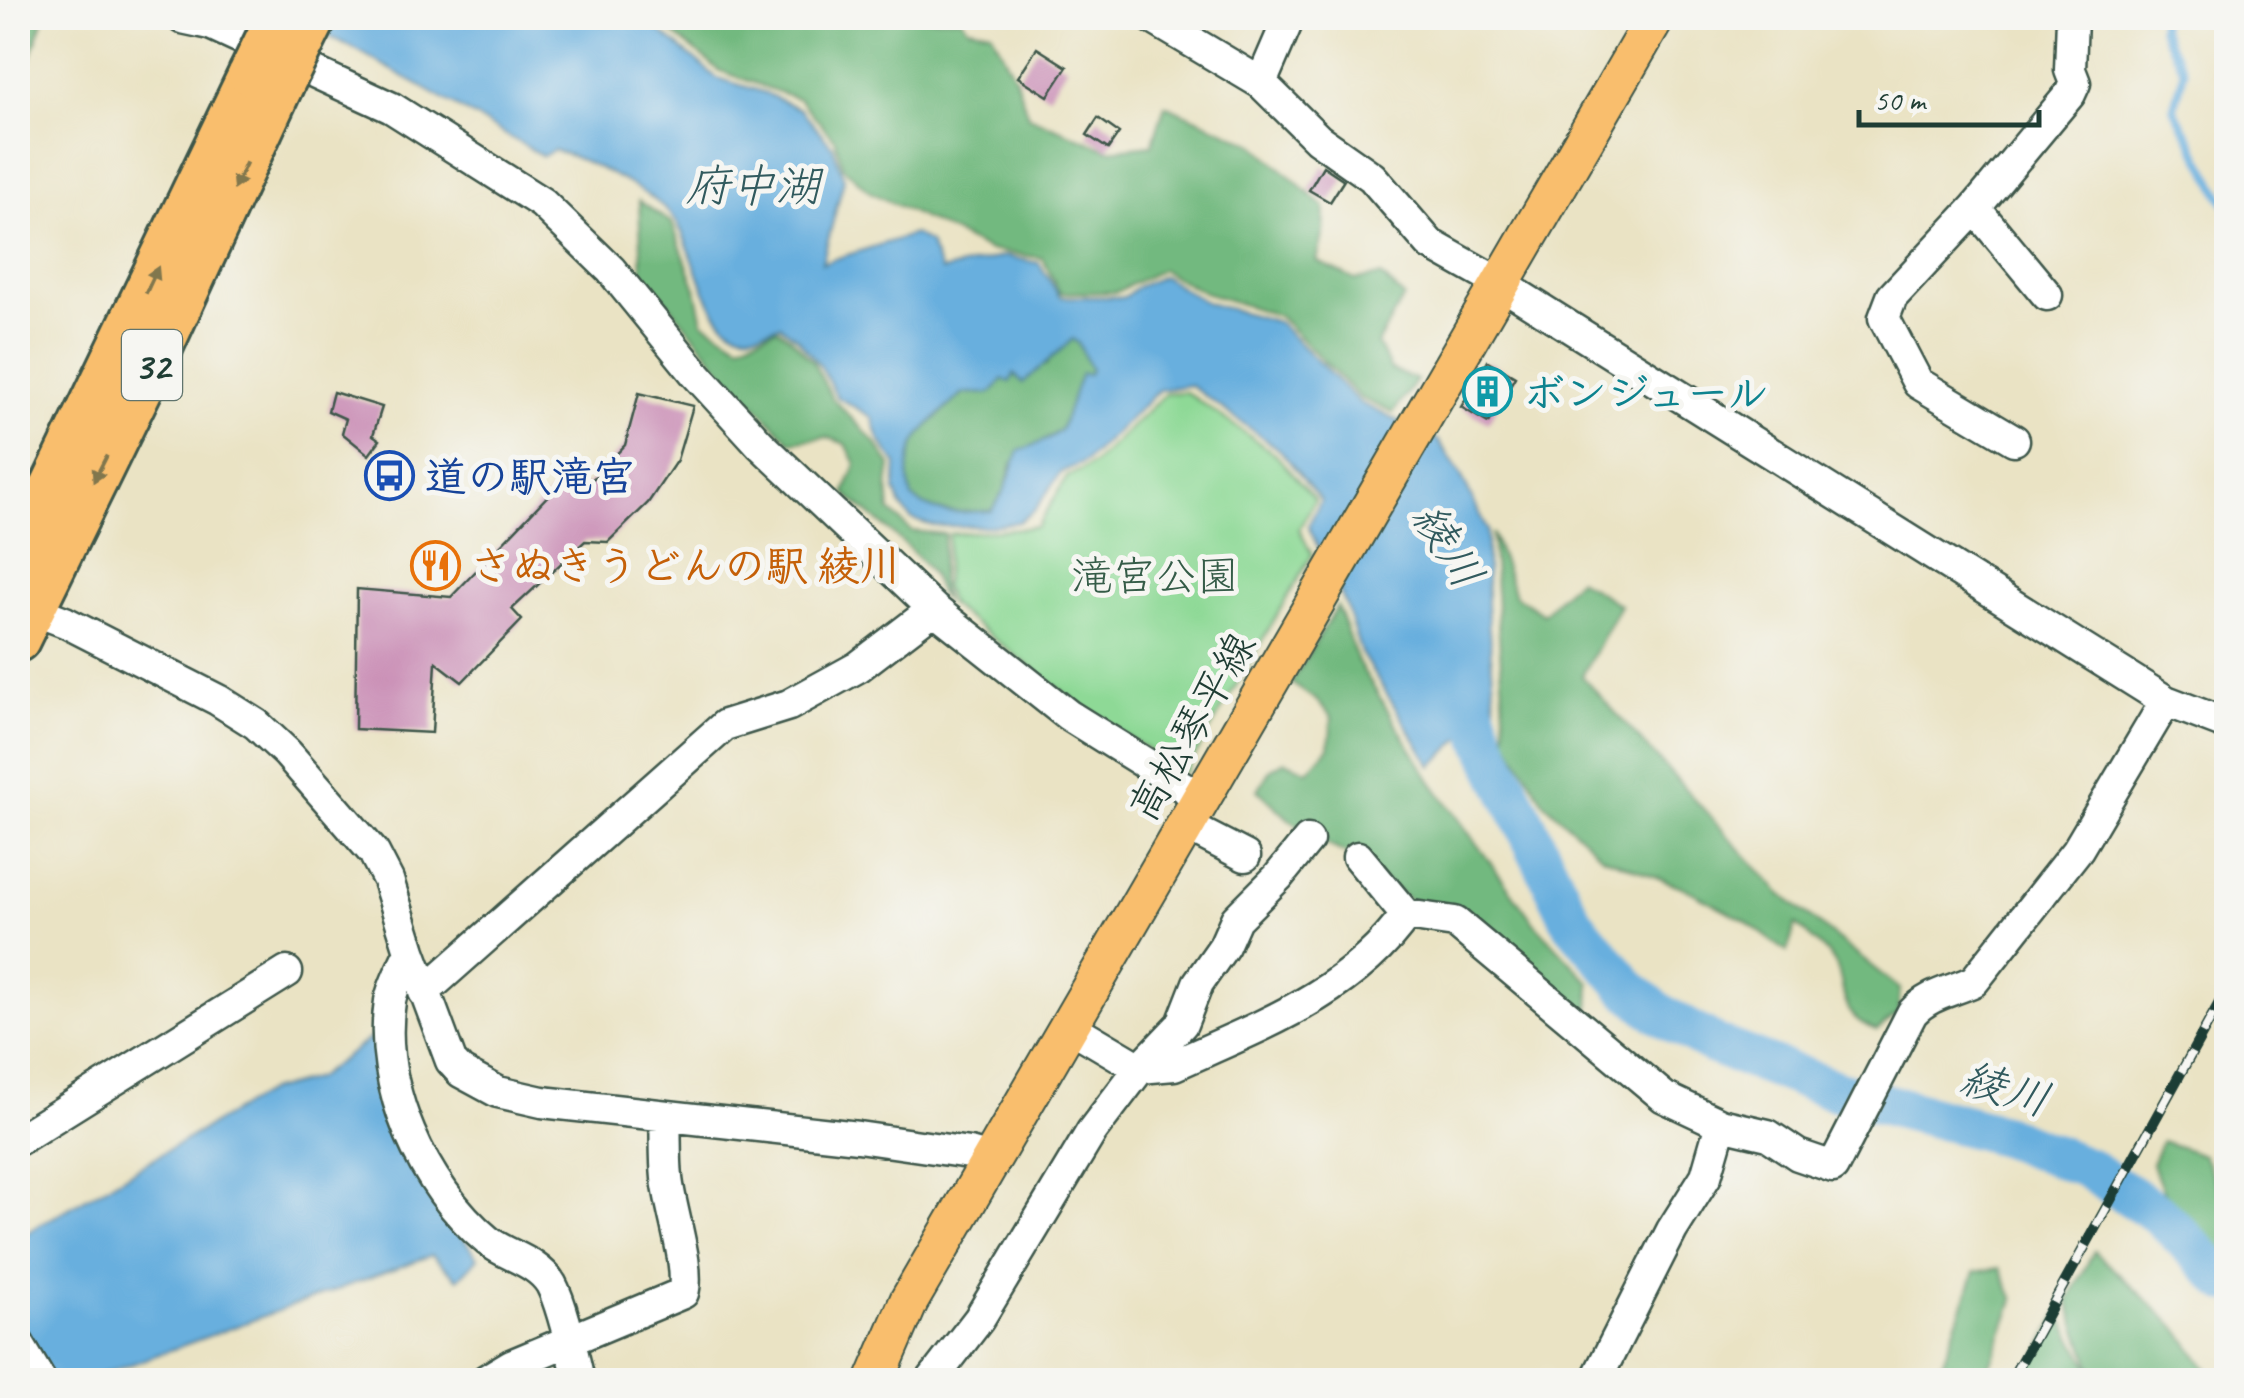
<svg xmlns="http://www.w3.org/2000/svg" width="2244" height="1398" viewBox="0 0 2244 1398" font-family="Caveat,'Klee One',sans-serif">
  <rect width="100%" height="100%" fill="#f6f6f2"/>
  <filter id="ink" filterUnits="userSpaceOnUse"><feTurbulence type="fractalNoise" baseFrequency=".01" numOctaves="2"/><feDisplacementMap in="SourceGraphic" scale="20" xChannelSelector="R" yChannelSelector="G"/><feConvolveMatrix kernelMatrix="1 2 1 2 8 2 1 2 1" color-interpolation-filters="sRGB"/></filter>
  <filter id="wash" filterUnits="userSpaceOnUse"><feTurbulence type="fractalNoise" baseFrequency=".0048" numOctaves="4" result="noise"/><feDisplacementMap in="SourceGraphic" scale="40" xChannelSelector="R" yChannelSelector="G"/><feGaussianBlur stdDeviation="2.25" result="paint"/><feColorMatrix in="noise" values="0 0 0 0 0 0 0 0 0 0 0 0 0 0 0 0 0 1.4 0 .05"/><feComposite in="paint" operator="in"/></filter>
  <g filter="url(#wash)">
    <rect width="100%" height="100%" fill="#eae3c4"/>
    <path fill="#8ed996" stroke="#568b65" stroke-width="2.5" d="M1186 392 1275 454 1315 500 1299 529 1312 555 1185 773 1093 715 950 605 944 585 949 534 1037 527 1067 477 1093 464 1166 393Z"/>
    <path fill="#72b97f" stroke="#487b5a" stroke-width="2.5" d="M18 18H44L28 65 18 72Z
      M681 18H961L968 27 991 31 1015 77 1028 116 1109 150 1152 145 1165 105 1253 143 1325 208 1324 231 1317 261 1355 280 1381 276 1404 297 1377 344 1391 370 1417 380 1393 413 1360 398 1279 316 1206 293 1161 270 1116 292 1060 293 1042 258 988 250 870 192 843 167 835 140 799 99 720 71 672 33Z
      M639 201 672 223 696 289 703 322 740 344 777 328 792 339 813 362 832 398 874 441 891 465 888 487 890 511 911 531 945 534 940 580 944 600C936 591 936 580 929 571 907 542 872 518 845 493L856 464 846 444 827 437 791 442 728 377 642 271Z
      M1073 339 1079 344 1091 370 1088 376 1081 374 1061 429 1012 464 1004 491 991 511C958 510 942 519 911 497 898 444 926 427 963 394 983 390 990 402 1002 379L1046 365 1055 353Z
      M1492 533 1515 595 1543 614 1577 579 1620 605 1582 676 1781 894 1900 989 1898 1013 1877 1030C1832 1015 1850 983 1832 959 1822 946 1807 935 1796 924L1787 952 1744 920 1682 887 1602 856 1544 802 1506 739Z
      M1337 606 1358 662 1431 781 1532 920 1590 983 1589 1010 1576 1006 1499 932 1455 911 1415 904 1347 854 1322 842 1290 820 1258 790 1270 770 1285 761 1308 771 1329 747 1332 717 1316 700 1291 683Z
      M2162 1141 2203 1155 2226 1205V1263L2163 1191 2152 1164Z
      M2094 1251 2178 1329 2211 1375 2219 1380H2024L2059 1313 2095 1378 2068 1301Z
      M2000 1268 2014 1300 1993 1358 1981 1380H1936L1975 1272Z"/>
    <path fill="#67afde" stroke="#437689" stroke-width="2.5" fill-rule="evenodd" d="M288 18H644L717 78 763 92 800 109 833 147 844 179 822 263 914 234 929 243 941 271 1005 256 1039 263 1060 297H1124L1139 286 1163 276 1205 302 1278 322 1360 403 1438 440 1460 473 1487 530V606L1495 705 1432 766 1361 653 1345 603 1308 526 1321 501 1280 450 1190 385 1159 390 1085 462 1061 472 1035 510 1018 522 991 526H933L911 519 900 505 895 490 897 465 879 439 872 417 837 397 821 367 797 338 780 325C771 328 760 333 751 333 705 337 696 247 674 218 654 192 586 160 554 150L543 156 350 46ZM1073 339 1079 344 1091 370 1087 375 1081 373 1061 429 1049 439 1019 451 1004 491 991 511C958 511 942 519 912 498 898 444 926 427 962 394 983 390 990 402 1002 379L1010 382 1014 374 1023 383Z
      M384 1028 430 1193 478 1258 458 1279 432 1255 93 1378 18 1380V1238L269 1091 317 1078Z"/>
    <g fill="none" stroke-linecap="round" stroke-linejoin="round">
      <path stroke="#67afde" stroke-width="8" d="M2161 18V28L2184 71 2174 109 2226 205"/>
      <path stroke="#67afde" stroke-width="42" d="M1459 665 1484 738 1572 921 1628 988 1660 1014 1713 1044 1839 1092 2002 1135 2087 1168 2160 1215 2226 1281"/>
    </g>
    <g id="blocks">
      <path fill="#cb91b7" d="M1037 48 1067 67 1048 96 1018 77Z
        M1098 118 1119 133 1108 149 1087 135Z
        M1323 166 1344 180 1330 202 1309 190Z
        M1488 361 1515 377 1488 423 1461 407Z
        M333 392 382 407 373 435 380 440 369 455 342 433 346 419 328 411Z
        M639 393 693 406 677 460 648 503 608 542 585 541 512 609 522 620 462 682 436 662 432 733 355 729 357 589 451 597 560 483 586 486 625 445Z"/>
    </g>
  </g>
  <g filter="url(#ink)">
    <use href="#blocks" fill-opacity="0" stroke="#3d564a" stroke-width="2.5"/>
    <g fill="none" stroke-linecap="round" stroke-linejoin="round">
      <defs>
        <path id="minor" d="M182 18 210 24 392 108 542 203 611 270 695 373 760 444 934 609 1068 715 1201 798
          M1152 18 1261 83 1318 139 1372 177 1430 244 1501 284 2166 701 2226 724
          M1261 83 1289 18
          M1975 208 2047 295
          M2014 440 1918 383 1884 318 1892 297 1975 208 2070 94 2075 83 2070 70 2072 18
          M18 604 65 622 218 700 256 724 287 753 374 853 388 880 410 951 451 1061 461 1072 498 1092 542 1102 858 1137 969 1153 991 1159
          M1185 825 1245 856
          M1406 915 1455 922 1664 1097 1721 1124 1768 1135 1798 1155 1833 1167 1912 1013C1929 994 1950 992 1974 981L2078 849 2166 701
          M410 951C404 966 393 984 390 1001 377 1086 423 1187 488 1241 507 1256 537 1261 551 1284 563 1306 573 1355 579 1380
          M424 992 725 725 789 705 858 667 934 609
          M1069 1026 1140 1068 1174 1065C1258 1027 1352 993 1406 915L1358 857
          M18 1140 287 972
          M18 1343 40 1380
          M486 1380 511 1365 683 1293C691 1268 670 1209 667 1178 665 1158 666 1136 665 1116
          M932 1380 979 1319 1092 1131 1140 1068 1182 1024 1198 983 1224 946 1236 919 1278 877 1308 840
          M1596 1380 1672 1230 1706 1176 1721 1124"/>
        <path id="major" d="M875 1380 909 1301 1655 18"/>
        <path id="highway" d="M18 557 250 74
          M18 640 160 350 281 87"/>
      </defs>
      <use href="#minor" stroke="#3d564a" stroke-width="35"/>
      <use href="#major" stroke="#3d564a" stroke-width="42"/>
      <use href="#highway" stroke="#3d564a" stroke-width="48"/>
      <use href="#minor" stroke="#fff" stroke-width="30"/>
      <use href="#major" stroke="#f9be6d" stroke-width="38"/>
      <use href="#highway" stroke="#f9be6d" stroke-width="42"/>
      <defs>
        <path id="rail" d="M2011 1380 2226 991"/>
      </defs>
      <use href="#rail" stroke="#1f3d34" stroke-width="11"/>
      <use href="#rail" stroke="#f6f6f2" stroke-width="8" stroke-dasharray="22" stroke-linecap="butt"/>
      <defs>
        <path id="highway-bridge" d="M250 74 277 18
          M281 87 315 18"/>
      </defs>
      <use href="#highway-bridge" stroke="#3d564a" stroke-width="48" stroke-linecap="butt"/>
      <use href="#highway-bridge" stroke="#f9be6d" stroke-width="42"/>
    </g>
    <defs><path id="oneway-solid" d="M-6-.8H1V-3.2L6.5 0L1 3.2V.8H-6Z" transform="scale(2.5)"/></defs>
    <g fill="#81774e">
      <use href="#oneway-solid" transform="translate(240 176) rotate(115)"/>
      <use href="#oneway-solid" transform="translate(152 280) rotate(-65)"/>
      <use href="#oneway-solid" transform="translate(100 469) rotate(117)"/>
    </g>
  </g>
  <defs>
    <symbol id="building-ring" viewBox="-11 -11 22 22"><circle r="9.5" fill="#f6f6f2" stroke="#0f9aa8" stroke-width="1.5"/><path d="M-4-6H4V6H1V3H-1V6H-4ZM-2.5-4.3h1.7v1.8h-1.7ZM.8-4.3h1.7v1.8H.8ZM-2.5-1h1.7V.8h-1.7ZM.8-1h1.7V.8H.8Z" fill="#0f9aa8"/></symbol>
    <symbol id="bus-ring" viewBox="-11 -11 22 22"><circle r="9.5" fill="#f6f6f2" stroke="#1a4fb4" stroke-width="1.5"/><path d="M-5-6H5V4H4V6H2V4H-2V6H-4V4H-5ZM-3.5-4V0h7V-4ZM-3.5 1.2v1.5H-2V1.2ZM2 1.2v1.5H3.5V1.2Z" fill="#1a4fb4"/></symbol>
    <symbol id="restaurant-ring" viewBox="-11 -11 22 22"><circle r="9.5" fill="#f6f6f2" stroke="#e8710a" stroke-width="1.5"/><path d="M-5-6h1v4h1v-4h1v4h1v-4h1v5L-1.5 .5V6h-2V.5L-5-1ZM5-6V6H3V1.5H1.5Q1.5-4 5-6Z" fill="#e8710a"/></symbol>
  </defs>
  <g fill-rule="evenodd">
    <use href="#building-ring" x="1460" y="364" width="55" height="55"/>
    <use href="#bus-ring" x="362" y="448" width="55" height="55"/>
    <use href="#restaurant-ring" x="408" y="538" width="55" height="55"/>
  </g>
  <g text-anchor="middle" stroke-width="10" stroke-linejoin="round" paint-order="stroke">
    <rect fill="#f6f6f2" stroke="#60746d" stroke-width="2.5" x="122" y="330" width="60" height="70" rx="8"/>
    <g font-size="40" font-weight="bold" fill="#1f3d34">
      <text x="152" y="379">32</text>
    </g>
    <g font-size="42" font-weight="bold" fill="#0d838f" stroke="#f6f6f2" text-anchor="start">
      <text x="1523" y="407">ボンジュール</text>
    </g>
    <g font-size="42" font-weight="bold" fill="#164399" stroke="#f6f6f2" text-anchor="start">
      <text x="425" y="491">道の駅滝宮</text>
    </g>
    <g font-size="42" font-weight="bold" fill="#c56008" stroke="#f6f6f2" text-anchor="start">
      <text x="470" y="580">さぬきうどんの駅 綾川</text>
    </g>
    <g font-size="42" fill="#355c48" stroke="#f6f6f2">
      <text x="1155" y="590">滝宮公園</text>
    </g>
    <g font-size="42" fill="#1f3d34" stroke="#f6f6f2">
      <text transform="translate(1191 726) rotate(-60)" y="15">高松琴平線</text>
    </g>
    <g font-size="45" font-style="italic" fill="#315a5e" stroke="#f6f6f2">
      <text x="753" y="201">府中湖</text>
      <text transform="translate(1449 545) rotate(58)" y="16">綾川</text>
      <text transform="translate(2006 1088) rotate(17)" y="16">綾川</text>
    </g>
  </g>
  <rect width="2244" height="1398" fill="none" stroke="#f6f6f2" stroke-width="60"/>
  <path d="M1859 110v15h180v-15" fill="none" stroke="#1f3d34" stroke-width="5"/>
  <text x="1874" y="110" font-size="30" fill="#1f3d34" stroke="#f6f6f2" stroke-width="8" paint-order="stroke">50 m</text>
</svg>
